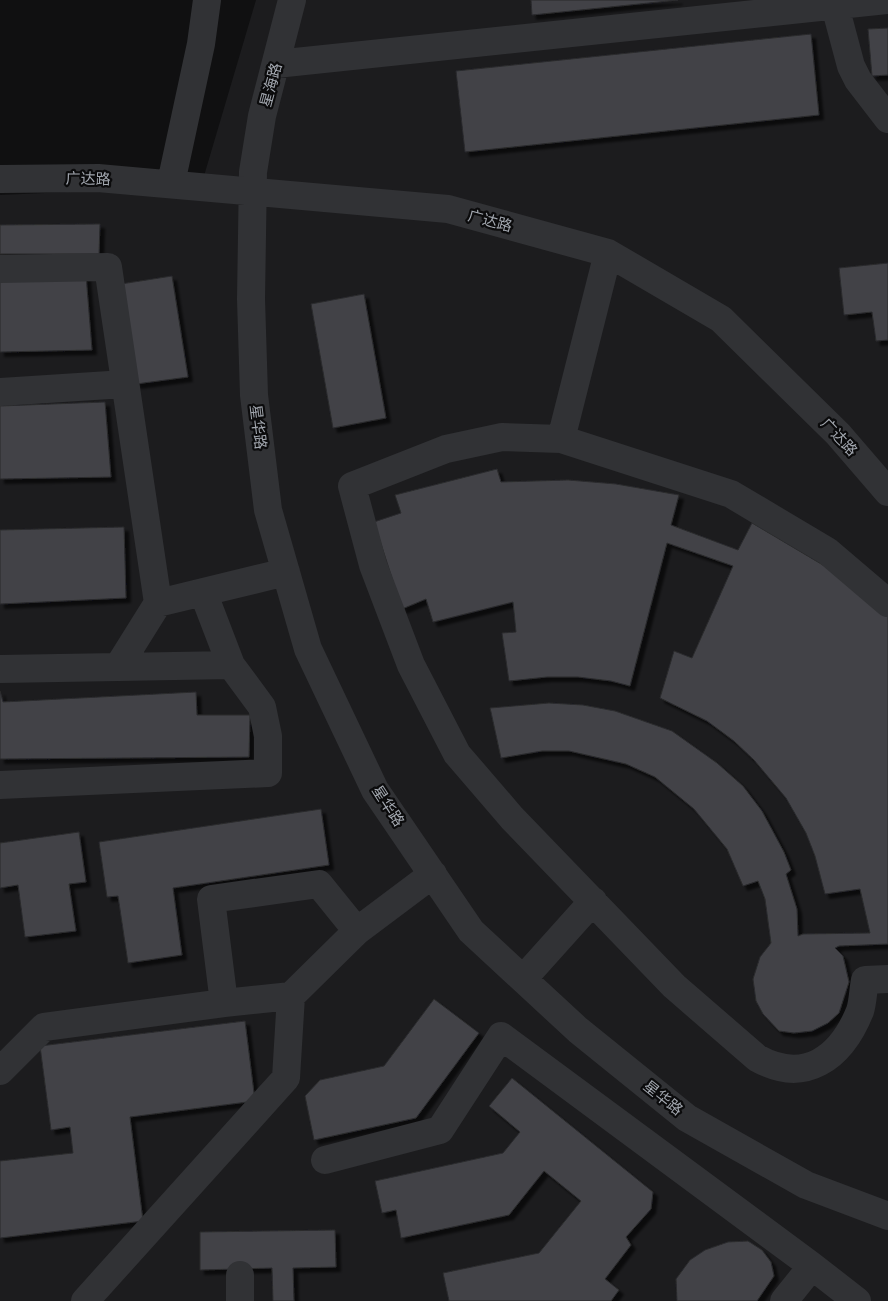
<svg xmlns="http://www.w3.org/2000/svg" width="888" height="1301" viewBox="0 0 888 1301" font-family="'Alegreya Sans','Noto Sans SC',sans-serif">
  <defs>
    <filter id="shadow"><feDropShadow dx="4.5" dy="4.5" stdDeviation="1" flood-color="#0009"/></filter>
  </defs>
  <rect width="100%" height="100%" fill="#101011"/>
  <path fill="#1c1c1e" d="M256 0H888V1301H0V195L201 186Z"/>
  <path fill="#424346" stroke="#2a2a2d" filter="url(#shadow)" d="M531 0H678L532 15Z
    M888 28V75L872 76 868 29Z
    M811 34 819 115 465 152 456 71Z
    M100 224 99 254H0V225Z
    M888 263V340L876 341 872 312 844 315 839 268Z
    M86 275 92 350 0 352V277Z
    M172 276 188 377 136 384 121 284Z
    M364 294 386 418 333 428 311 304Z
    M105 402 111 477 0 479V406Z
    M497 469 501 482 568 480 616 484 679 495 671 525 738 550 752 523 833 571 888 616V944L839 946 835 948 843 956 849 982 839 1013 828 1023 812 1031 794 1033 779 1031 763 1014 756 1001 753 979 760 957 771 943 765 899 758 881 743 886 727 849 694 809 655 777 626 764 569 751H542L501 758 491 712 490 708 549 703 583 705 615 711 672 731 717 763 743 786 762 811 784 852 791 870 786 874 797 909 798 936 803 934 870 933 860 889 825 894 815 856 806 833 786 798 754 760 734 741 707 721 660 698 674 651 692 658 733 566 667 543 630 686 611 681 578 677H547L509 681 502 633 516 632 513 602 433 622 426 599 402 609 374 522 401 513 395 495Z
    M124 527 126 598 0 604V530Z
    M0 691 3 702 196 692 197 715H250L249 757 0 759Z
    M321 809 329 865 173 888 182 955 128 963 118 896 107 897 99 842Z
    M79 832 86 882 69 884 76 931 25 937 18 885 0 888V843Z
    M434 999 479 1033 416 1118 314 1140 305 1096 320 1080 384 1066Z
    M245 1021 255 1101 130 1117 143 1221 0 1238V1161L73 1153 70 1127 51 1130 40 1046Z
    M512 1078 653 1192 651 1209 626 1237 631 1245 605 1279 619 1290 611 1301H449L443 1273 539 1253 581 1201 544 1171 509 1215 401 1238 396 1210 382 1213 375 1181 503 1153 520 1132 489 1106Z
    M335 1230 336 1267 293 1268 294 1301H273L272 1268 200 1270V1232Z
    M748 1241 762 1250 771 1262 774 1276 757 1301H677L676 1279 690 1260 705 1250 728 1242Z"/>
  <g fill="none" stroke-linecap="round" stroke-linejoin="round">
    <path stroke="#313235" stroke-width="28" d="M292 0 262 116 253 172 251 299 254 395 268 510 308 649 375 790 471 931 578 1030 687 1118 806 1185 888 1216
      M835 6 851 66 858 80 888 119
      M276 64 888 0
      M0 179 98 178 448 209 608 253 721 319 838 434 888 492
      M171 183 201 44 207 0
      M608 253 561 439 731 494 827 551 888 603
      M0 269 108 267 158 603 118 667 0 669
      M0 392 125 384
      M561 439 502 437 446 449 352 486 373 565 411 665 457 754 512 818 674 986 757 1058C805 1085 841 1058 860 1011 863 1002 863 990 865 980L888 979
      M158 603 286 572
      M118 667 231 665
      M0 785 268 773V736L262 707 231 665 203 592
      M523 979 593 901
      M224 1003 291 996
      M0 1071 44 1027 224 1003 211 899 319 884 357 931
      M325 1160 440 1130 501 1036 812 1266
      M240 1275V1301
      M85 1301 286 1078 291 996 357 931 433 874
      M784 1301 812 1266 857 1301"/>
  </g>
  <g text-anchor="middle" stroke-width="4.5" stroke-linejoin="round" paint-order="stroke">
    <g font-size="15" fill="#a3a8b0" stroke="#0b0b0c">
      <text transform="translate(271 85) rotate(-75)" y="5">星海路</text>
      <text transform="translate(88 179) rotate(1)" y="5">广达路</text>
      <text transform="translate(490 221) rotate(15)" y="5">广达路</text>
      <text transform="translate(258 427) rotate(83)" y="5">星华路</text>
      <text transform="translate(839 437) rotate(47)" y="5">广达路</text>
      <text transform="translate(388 806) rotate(57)" y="5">星华路</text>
      <text transform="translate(663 1098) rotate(39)" y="5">星华路</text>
    </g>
  </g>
</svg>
